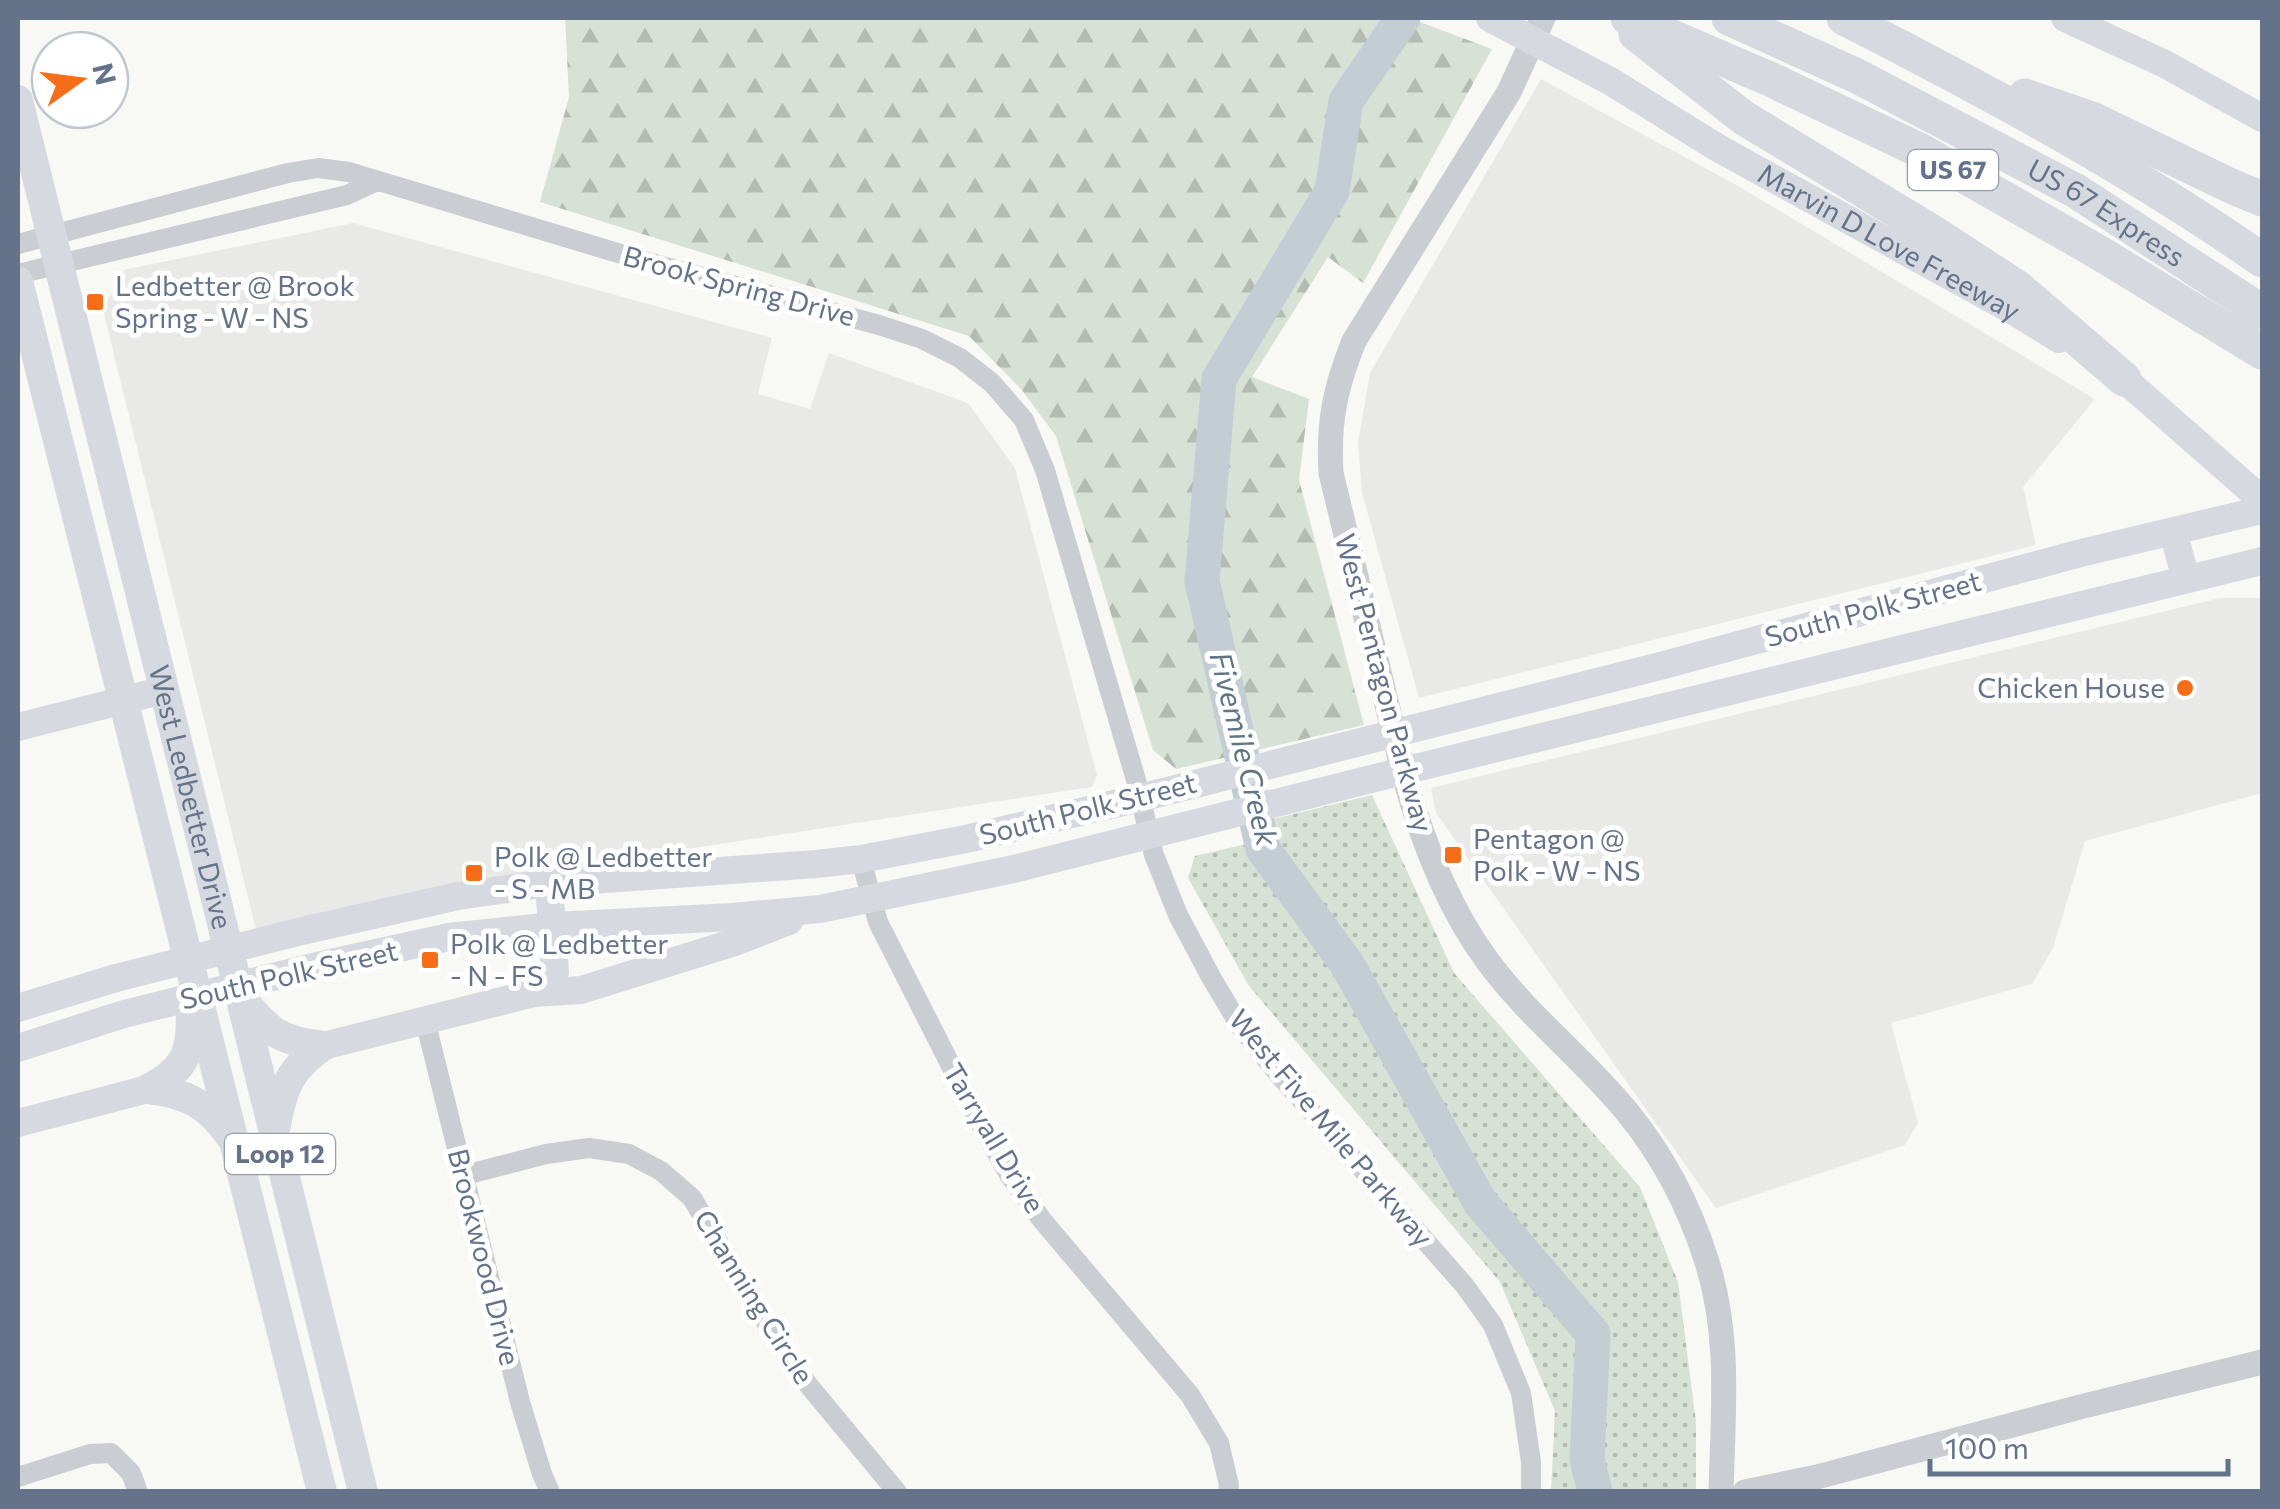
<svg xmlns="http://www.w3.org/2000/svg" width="2280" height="1509" viewBox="0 0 2280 1509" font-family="Commissioner,sans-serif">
  <defs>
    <pattern id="forest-firs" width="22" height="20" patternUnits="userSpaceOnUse" patternTransform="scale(2.5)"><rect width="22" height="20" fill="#d8e1d6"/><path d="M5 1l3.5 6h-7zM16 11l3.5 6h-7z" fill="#b3bbb3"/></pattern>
    <pattern id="park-dots" width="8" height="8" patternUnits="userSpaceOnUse" patternTransform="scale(2.5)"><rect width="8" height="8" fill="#d8e1d6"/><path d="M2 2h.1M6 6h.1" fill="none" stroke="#b3bbb3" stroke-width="1.8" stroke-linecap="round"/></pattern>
  </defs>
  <rect width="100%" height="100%" fill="#f8f8f5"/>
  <path fill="#e9e9e8" d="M1541 79 1738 186 2095 399 2023 487 2036 545 1419 698 1362 493 1358 443 1370 373Z
    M353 223 772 338 758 394 810 409 829 353 968 403 1015 468 1097 775 1092 787 680 850 256 930 103 310 123 270Z
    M2220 598H2262V793L2085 841 2053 948 2032 984 1891 1023 1918 1123 1905 1145 1716 1208 1436 813 1431 788Z"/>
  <path fill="url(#forest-firs)" d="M565 18H1409L1492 49 1363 283 1328 257 1252 377 1309 399 1299 480 1364 725 1176 769 1153 750 1056 436 1021 389 969 336 540 202 569 97Z"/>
  <path fill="url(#park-dots)" d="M1372 795 1454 973 1640 1187 1678 1282 1696 1422V1491H1551L1555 1411 1500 1282 1249 986 1188 878 1195 856 1276 837 1265 821Z"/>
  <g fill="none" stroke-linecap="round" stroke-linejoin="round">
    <path stroke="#c4cdd4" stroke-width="35" d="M1403 18 1346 101 1332 191 1219 379 1202 581 1263 849 1347 964 1480 1202 1593 1334 1587 1459 1595 1492"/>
    <path stroke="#cacdd1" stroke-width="20" d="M18 244 288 173 318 168 349 172 651 263 879 325 922 339 960 358 992 383 1024 420 1045 470 1136 780 1154 855 1178 915 1211 977 1240 1026 1275 1070 1465 1286 1493 1325 1521 1393 1531 1462V1492
      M18 274 347 195 377 181
      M861 859 878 922 981 1125 1010 1176 1042 1220 1190 1395 1219 1443 1229 1485 1228 1492
      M425 1020 520 1402 542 1474 550 1492
      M465 1175 546 1154 589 1148 629 1154 661 1171 692 1198 762 1316 806 1382 897 1492
      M18 1477 90 1454 111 1453 131 1473 138 1492"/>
    <path stroke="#cacdd1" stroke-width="25" d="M1543 18 1509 92 1354 341C1335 388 1328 422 1331 473L1403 771C1421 838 1447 907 1489 963 1530 1018 1585 1060 1628 1113 1663 1156 1689 1206 1706 1259 1731 1334 1723 1413 1721 1492
      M1745 1492 1817 1477 2080 1407 2262 1362"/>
    <g stroke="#d6dae0" stroke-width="28">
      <path id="s1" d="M1490 18 1610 81 1718 148 2017 313 2059 339"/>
      <path d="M2065 18 2165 64 2262 118"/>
      <path d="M2108 369 2124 379 2262 500"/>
      <path d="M2173 531 2186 579"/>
      <path d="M18 727 164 690"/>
      <path d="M534 993 550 985 555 972 549 883"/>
      <path d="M18 1008 116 978 306 930 458 896 549 883 816 864 861 859 966 839 1140 798 1664 665 2081 553 2262 510"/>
      <path d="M323 1046 534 993 581 990 732 943 789 921"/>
      <path d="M18 1048 124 1014 317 966 449 937 553 926 732 917 820 909 1014 869 1403 771 2262 561"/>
      <path d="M18 1123 148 1089"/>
    </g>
    <g stroke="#d6dae0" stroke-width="30">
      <path id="s2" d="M18 100 363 1492"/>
      <path d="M18 281 322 1492"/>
      <path d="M243 1000C270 1033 281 1041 323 1046"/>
      <path d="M148 1089C189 1068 191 1050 191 1007"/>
      <path d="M148 1089C186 1093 208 1104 230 1136"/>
      <path d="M276 1125C283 1087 290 1068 323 1046"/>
    </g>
    <g stroke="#d6dae0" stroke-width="35">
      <path d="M1628 18 1772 80 1921 151 2098 252 2262 352"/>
      <path id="s3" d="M1729 18 1857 76 2076 191 2262 312"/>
      <path d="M1844 18C1987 91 2130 168 2262 260"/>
      <path d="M1636 34 1744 118 1932 232 2018 288 2124 379"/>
      <path d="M2025 96 2092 119 2231 186 2262 199"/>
    </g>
  </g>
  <g fill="#f66e18" stroke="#fff" stroke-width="4">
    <rect x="85" y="292" width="20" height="20" rx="5"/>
    <circle cx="2185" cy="688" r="10"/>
    <rect x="1443" y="845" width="20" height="20" rx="5"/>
    <rect x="464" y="863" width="20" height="20" rx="5"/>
    <rect x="420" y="950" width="20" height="20" rx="5"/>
  </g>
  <g text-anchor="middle" stroke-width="10" stroke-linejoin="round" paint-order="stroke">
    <g fill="#fff" stroke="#929dad" stroke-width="2.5">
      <rect x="1908" y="150" width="90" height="40" rx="8"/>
      <rect x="225" y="1134" width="110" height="40" rx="8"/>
    </g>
    <g font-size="25" font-weight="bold" fill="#64738a">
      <text x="1953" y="179">US 67</text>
      <text x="280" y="1163">Loop 12</text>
    </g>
    <g font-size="28" fill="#64738a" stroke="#fff">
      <text dy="10" stroke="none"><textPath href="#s3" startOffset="425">US 67 Express</textPath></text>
      <text dy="10" stroke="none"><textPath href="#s1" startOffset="458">Marvin D Love Freeway</textPath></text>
      <text transform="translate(739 286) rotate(15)" y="10">Brook Spring Drive</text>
      <text transform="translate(1873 609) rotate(-15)" y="10">South Polk Street</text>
      <text transform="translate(1384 683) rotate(75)" y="10">West Pentagon Parkway</text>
      <text dy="10" stroke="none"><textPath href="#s2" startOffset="718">West Ledbetter Drive</textPath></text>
      <text transform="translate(1088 809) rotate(-14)" y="10">South Polk Street</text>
      <text transform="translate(289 975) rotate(-13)" y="10">South Polk Street</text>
      <text transform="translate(1331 1128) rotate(50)" y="10">West Five Mile Parkway</text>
      <text transform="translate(994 1138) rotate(59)" y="10">Tarryall Drive</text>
      <text transform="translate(484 1257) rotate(76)" y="10">Brookwood Drive</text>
      <text transform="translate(754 1297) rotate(58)" y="10">Channing Circle</text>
    </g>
    <g font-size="28" fill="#64738a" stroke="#fff" text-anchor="start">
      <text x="115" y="296">Ledbetter @ Brook<tspan x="115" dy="32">Spring - W - NS</tspan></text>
      <text x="2165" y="698" text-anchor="end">Chicken House</text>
      <text x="1473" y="849">Pentagon @<tspan x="1473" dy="32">Polk - W - NS</tspan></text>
      <text x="494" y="867">Polk @ Ledbetter<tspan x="494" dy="32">- S - MB</tspan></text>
      <text x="450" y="954">Polk @ Ledbetter<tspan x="450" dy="32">- N - FS</tspan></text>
    </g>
    <g font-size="30" font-style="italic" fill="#607585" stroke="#fff">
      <text transform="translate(1243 749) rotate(76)" y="10">Fivemile Creek</text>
    </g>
  </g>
  <rect width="2280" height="1509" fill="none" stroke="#64738a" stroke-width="40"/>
  <g transform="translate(80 80) rotate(76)"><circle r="48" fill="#ffffff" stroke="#c1c7d0" stroke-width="2.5"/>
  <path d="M0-8L18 38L0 25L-18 38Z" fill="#f66e18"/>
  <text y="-15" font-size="28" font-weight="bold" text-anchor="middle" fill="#64738a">N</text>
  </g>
  <path d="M1930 1459v15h298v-15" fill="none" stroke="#64738a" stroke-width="5"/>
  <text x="1945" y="1459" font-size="30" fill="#64738a" stroke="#ffffff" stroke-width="8" paint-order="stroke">100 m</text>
</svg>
